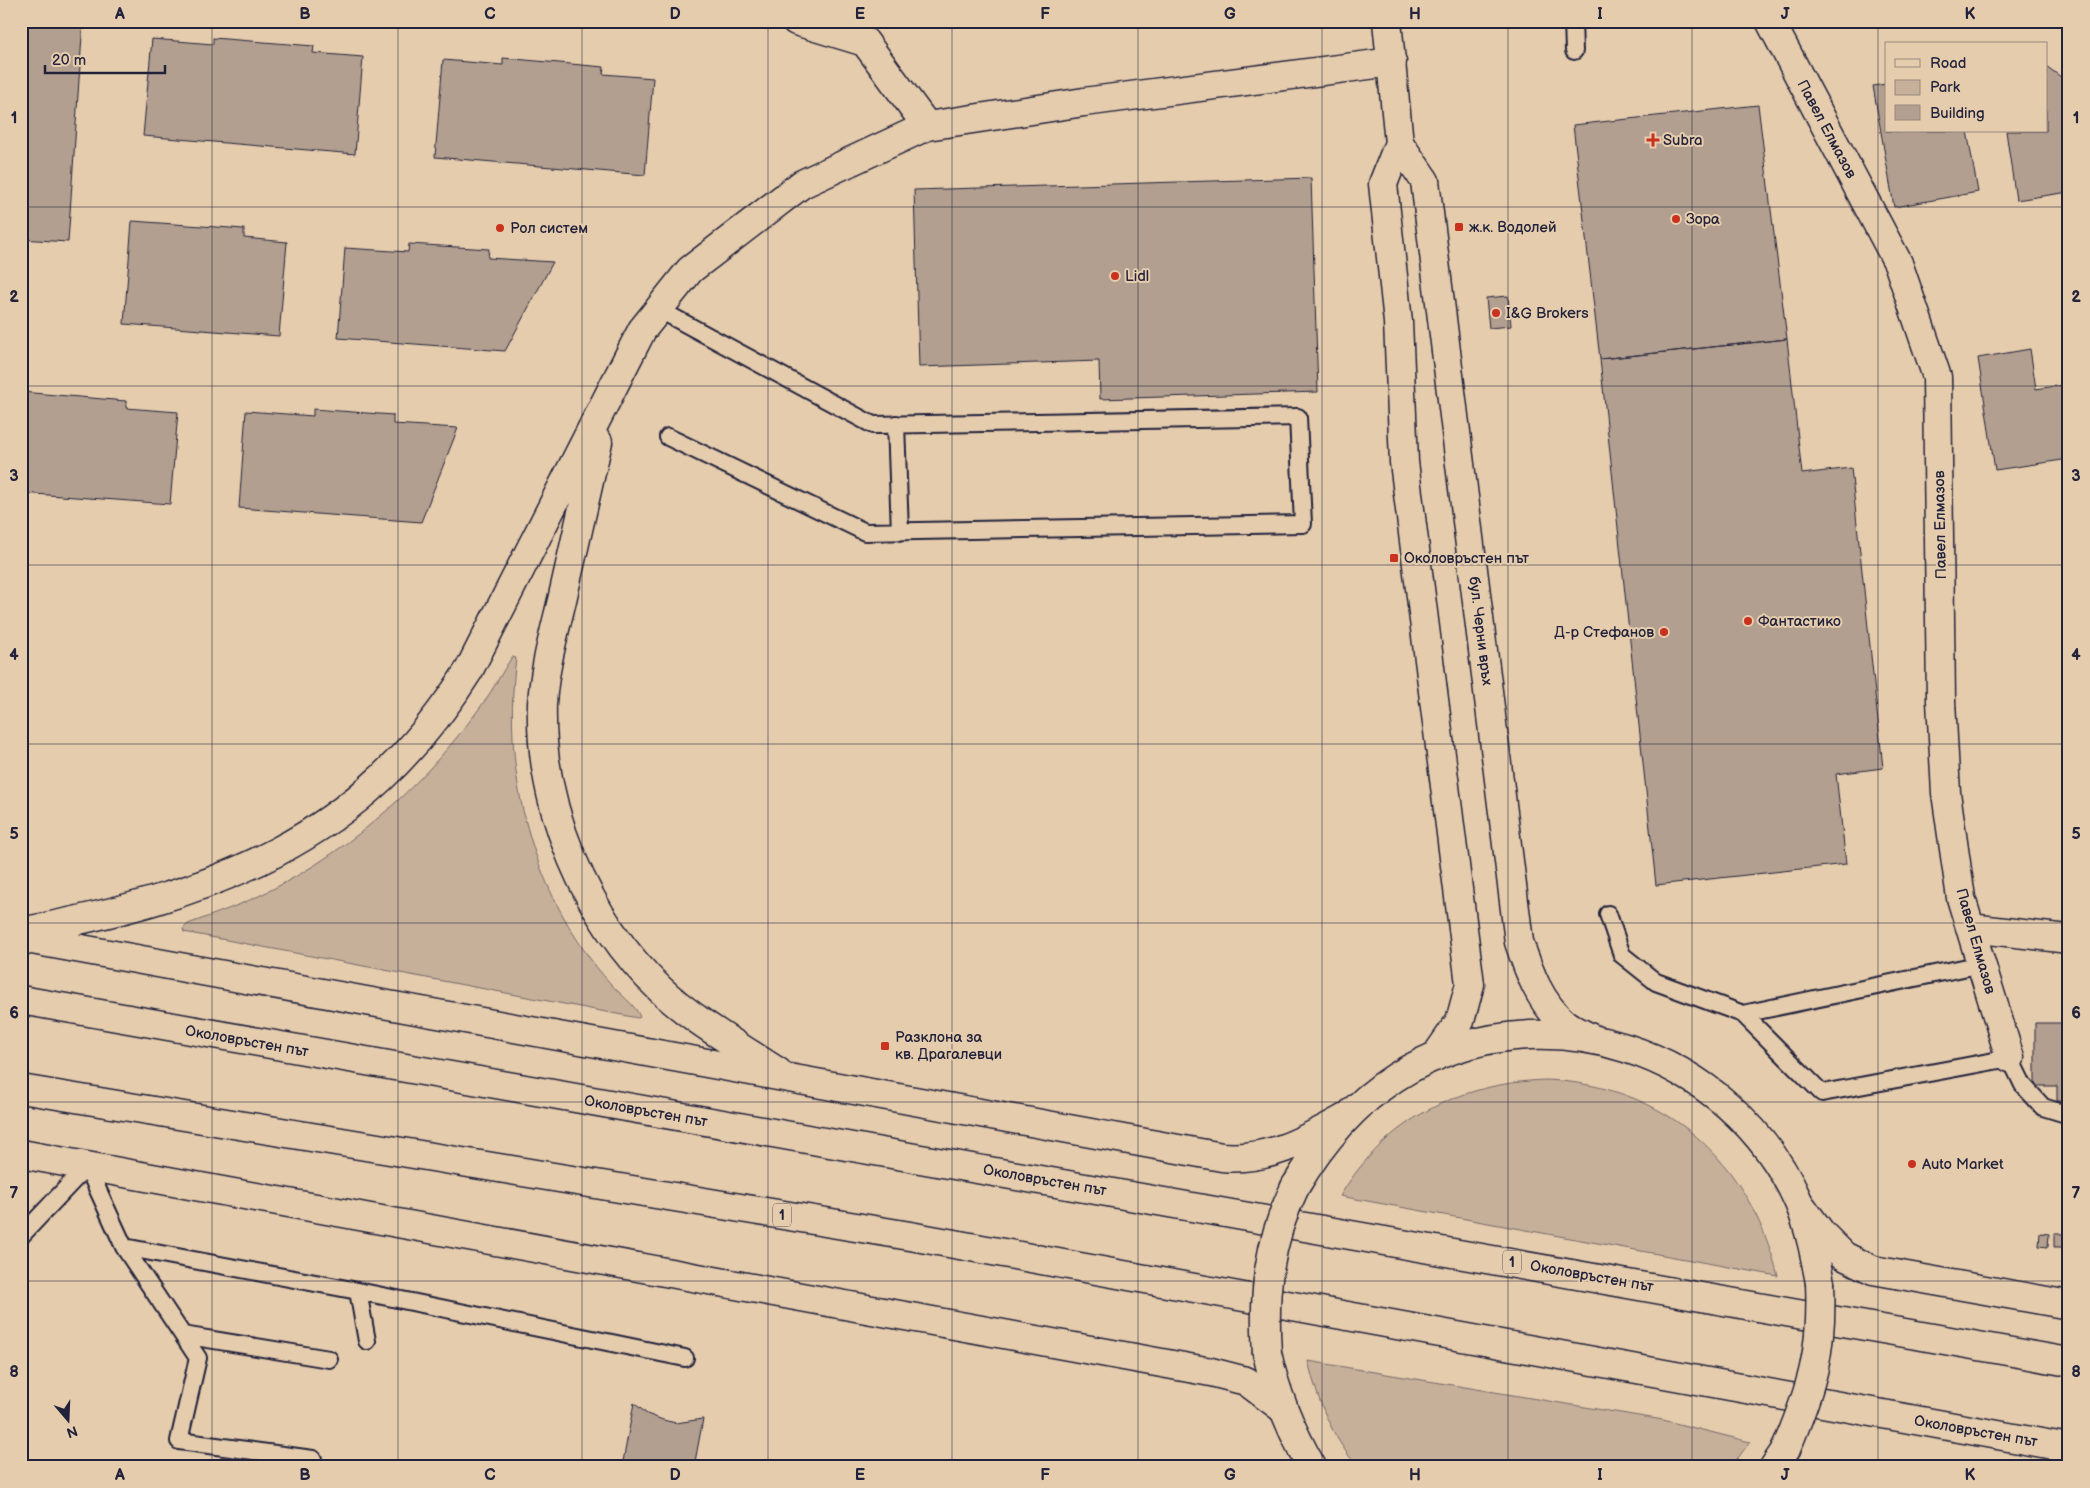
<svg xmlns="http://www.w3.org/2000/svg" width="2090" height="1488" viewBox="0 0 2090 1488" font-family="'Balsamiq Sans',sans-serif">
  <rect width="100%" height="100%" fill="#e5ccad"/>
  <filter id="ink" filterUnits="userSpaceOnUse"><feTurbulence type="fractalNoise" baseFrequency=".02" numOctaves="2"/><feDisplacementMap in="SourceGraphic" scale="10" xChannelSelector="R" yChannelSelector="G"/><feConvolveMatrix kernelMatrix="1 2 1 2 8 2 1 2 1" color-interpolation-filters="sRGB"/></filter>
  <g filter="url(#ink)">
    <path fill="#c6b09a" stroke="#74696a" d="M512 657 516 658C503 761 525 864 584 950 592 962 601 973 610 983 619 994 635 1004 640 1017L638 1018 184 932 183 929 188 924C215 914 243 904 269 891 355 848 428 780 484 702 494 688 502 672 512 657Z
      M1546 1080C1667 1085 1749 1161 1778 1276L1340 1196C1386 1120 1458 1083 1546 1080Z
      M1308 1361 1663 1420 1750 1442 1731 1467H1358C1331 1436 1318 1401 1308 1361Z"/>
    <path fill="#b29f8f" stroke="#22223b" d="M21 21H83L68 242 21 239Z
      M213 38 314 46 313 53 363 57 355 154 143 136 152 39 213 44Z
      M503 58 604 67 603 74 653 78 645 175 435 157 443 60 503 65Z
      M2046 66 2069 83V192L2016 200 2006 131H2046Z
      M1886 84V131H1967L1978 192 1894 207 1873 86Z
      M1758 105 1787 339 1600 359 1573 125Z
      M1311 178 1318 392 1100 399 1099 361 919 367 914 190Z
      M132 221 244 229V238L287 242 279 336 124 324Z
      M409 244 489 249 488 258 553 262 505 351 338 338 345 248 408 252Z
      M1508 296 1511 326 1489 328 1486 298Z
      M1787 339 1802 474 1851 468 1883 768 1836 774 1846 864 1656 885 1600 359Z
      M2030 349 2036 389 2069 384V459L1995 470 1978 358Z
      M21 392 126 401V408L178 412 170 504 21 493Z
      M313 409 393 415V424L458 428 421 522 239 508 246 411 313 416Z
      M2035 1023H2069V1101H2057V1086H2035Z
      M2040 1233 2049 1234 2048 1247 2039 1246Z
      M2054 1234H2069V1247H2054Z
      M634 1403 647 1414 663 1420 676 1423 703 1419 694 1467H622Z"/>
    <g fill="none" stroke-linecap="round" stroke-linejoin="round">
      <defs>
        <path id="lane" d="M1573 21 1574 51
          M658 309 873 425 1298 417 1303 524 865 532 668 437
          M896 424 900 532
          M1608 914 1622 955 1656 982 1743 1014 1982 964
          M1743 1014 1822 1093 2010 1058 2023 1085 2043 1107 2069 1115
          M21 1236 87 1166 124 1247 198 1358 179 1441 313 1459
          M124 1247 358 1291 685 1358
          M358 1291 367 1341
          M183 1335 329 1359"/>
        <path id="street" d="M796 21 865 42
          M1770 21 1898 263 1937 377 1941 701 1946 793 1961 898 2010 1058
          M865 42 927 126
          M598 442C586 495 574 548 562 600 554 634 544 669 542 704 539 807 586 919 661 990 695 1022 739 1046 778 1072
          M1970 928 2069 939
          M21 932C213 895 361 843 469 670L642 330 690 270 802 184 927 126 1084 102 1392 62
          M21 938 1222 1157C1269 1161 1305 1140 1345 1118
          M21 1154 1211 1372 1246 1381 1282 1408
          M1802 1207 1822 1234 1844 1256 1873 1270 2069 1305"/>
        <path id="secondary" d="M1387 21 1399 143 1383 184 1398 322 1404 462 1470 984 1460 1021 1435 1057
          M1399 143 1425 181 1519 942C1529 972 1540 1003 1565 1024 1573 1030 1584 1034 1593 1039
          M1295 1187C1321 1143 1352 1105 1396 1077 1539 986 1732 1049 1799 1203 1810 1229 1815 1256 1820 1283
          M1267 1353C1276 1395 1291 1431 1312 1467
          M1774 1467 1786 1449"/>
        <path id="highway" d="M21 1000 2069 1362
          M21 1089 910 1236 2069 1448"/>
      </defs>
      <use href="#lane" stroke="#22223b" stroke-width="20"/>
      <use href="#street" stroke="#22223b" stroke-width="31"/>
      <use href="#secondary" stroke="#22223b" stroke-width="31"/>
      <use href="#highway" stroke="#22223b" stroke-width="31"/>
      <use href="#lane" stroke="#e5ccad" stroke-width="16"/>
      <use href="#street" stroke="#e5ccad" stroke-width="28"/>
      <use href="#secondary" stroke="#e5ccad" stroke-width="28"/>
      <use href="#highway" stroke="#e5ccad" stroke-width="28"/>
      <defs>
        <path id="secondary-bridge" d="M1267 1353C1263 1293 1268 1243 1295 1187
          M1786 1449C1812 1387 1823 1351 1820 1283"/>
      </defs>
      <use href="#secondary-bridge" stroke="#22223b" stroke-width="31" stroke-linecap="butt"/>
      <use href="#secondary-bridge" stroke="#e5ccad" stroke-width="28"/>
    </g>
  </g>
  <path fill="none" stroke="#22223b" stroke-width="1" stroke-opacity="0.55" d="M212 21V1467M398 21V1467M582 21V1467M768 21V1467M952 21V1467M1138 21V1467M1322 21V1467M1508 21V1467M1692 21V1467M1878 21V1467M21 207H2069M21 386H2069M21 565H2069M21 744H2069M21 923H2069M21 1102H2069M21 1281H2069"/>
  <g fill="#c8321e" stroke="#e5ccad" stroke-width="2">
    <path d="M1650.5 132.5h5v5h5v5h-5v5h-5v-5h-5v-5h5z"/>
    <circle cx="1676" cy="219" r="5"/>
    <rect x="1454" y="222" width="10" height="10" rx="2.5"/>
    <circle cx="500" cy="228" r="5"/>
    <circle cx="1115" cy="276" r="5"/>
    <circle cx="1496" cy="313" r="5"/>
    <rect x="1389" y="553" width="10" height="10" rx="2.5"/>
    <circle cx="1748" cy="621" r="5"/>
    <circle cx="1664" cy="632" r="5"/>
    <rect x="880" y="1041" width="10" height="10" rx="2.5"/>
    <circle cx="1912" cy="1164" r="5"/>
  </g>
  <g text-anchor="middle" stroke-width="4" stroke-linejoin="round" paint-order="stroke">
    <g fill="#e5ccad" stroke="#5c555d" stroke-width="1">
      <rect x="773" y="1203.5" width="18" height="23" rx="4"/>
      <rect x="1503" y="1250.5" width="18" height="23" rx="4"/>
    </g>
    <g font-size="14" font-weight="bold" fill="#22223b">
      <text x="782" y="1220">1</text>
      <text x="1512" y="1267">1</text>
    </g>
    <g font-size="15" fill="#22223b" stroke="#e5ccad">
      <text transform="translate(1827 129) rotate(62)" y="5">Павел Елмазов</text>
      <text transform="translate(1940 525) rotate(-91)" y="5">Павел Елмазов</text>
      <text transform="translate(1481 631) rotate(83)" y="5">бул. Черни връх</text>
      <text transform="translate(1976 941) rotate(74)" y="5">Павел Елмазов</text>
      <text transform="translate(247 1041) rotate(10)" y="5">Околовръстен път</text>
      <text transform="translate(646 1111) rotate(10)" y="5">Околовръстен път</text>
      <text transform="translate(1045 1180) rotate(10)" y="5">Околовръстен път</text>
      <text transform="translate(1592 1276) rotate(10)" y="5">Околовръстен път</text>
      <text transform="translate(1976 1431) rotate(10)" y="5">Околовръстен път</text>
    </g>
    <g font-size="15" fill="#22223b" stroke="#e5ccad" text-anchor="start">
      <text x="1663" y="145">Subra</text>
      <text x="1686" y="224">Зора</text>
      <text x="1469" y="232">ж.к. Водолей</text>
      <text x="510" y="233">Рол систем</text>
      <text x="1125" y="281">Lidl</text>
      <text x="1506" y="318">I&amp;G Brokers</text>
      <text x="1404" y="563">Околовръстен път</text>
      <text x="1758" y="626">Фантастико</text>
      <text x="1654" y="637" text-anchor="end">Д-р Стефанов</text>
      <text x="895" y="1042">Разклона за<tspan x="895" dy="17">кв. Драгалевци</tspan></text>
      <text x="1922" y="1169">Auto Market</text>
    </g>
  </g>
  <rect width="2090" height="1488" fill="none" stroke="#e5ccad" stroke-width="55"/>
  <rect x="1885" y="42" width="162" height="90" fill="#e5ccad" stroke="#97887f"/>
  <rect x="1895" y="59" width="25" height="8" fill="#e5ccad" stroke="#97887f"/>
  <text x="1930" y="68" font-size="15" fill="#22223b">Road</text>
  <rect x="1895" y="80" width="25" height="15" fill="#c6b09a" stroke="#97887f"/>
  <text x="1930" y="92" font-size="15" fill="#22223b">Park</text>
  <rect x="1895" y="105" width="25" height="15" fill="#b29f8f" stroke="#97887f"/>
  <text x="1930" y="118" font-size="15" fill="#22223b">Building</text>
  <g transform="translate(68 1420) rotate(161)" stroke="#e5ccad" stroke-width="4" paint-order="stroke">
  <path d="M0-4L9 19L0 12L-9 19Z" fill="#22223b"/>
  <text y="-8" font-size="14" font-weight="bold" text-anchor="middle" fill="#22223b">N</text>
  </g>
  <path d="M45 65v8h120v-8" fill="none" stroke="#22223b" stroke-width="2.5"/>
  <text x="52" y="65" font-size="15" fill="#22223b" stroke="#e5ccad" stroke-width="4" paint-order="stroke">20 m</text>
  <rect x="28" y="28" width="2034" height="1432" fill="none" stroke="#22223b" stroke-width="2"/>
  <g font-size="16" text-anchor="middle" font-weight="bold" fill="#22223b">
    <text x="120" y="19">A</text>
    <text x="305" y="19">B</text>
    <text x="490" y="19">C</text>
    <text x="675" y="19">D</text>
    <text x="860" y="19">E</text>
    <text x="1045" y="19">F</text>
    <text x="1230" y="19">G</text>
    <text x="1415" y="19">H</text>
    <text x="1600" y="19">I</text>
    <text x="1785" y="19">J</text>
    <text x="1970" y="19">K</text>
    <text x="14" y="123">1</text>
    <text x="2076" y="123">1</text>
    <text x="14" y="302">2</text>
    <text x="2076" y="302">2</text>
    <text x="14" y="481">3</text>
    <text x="2076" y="481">3</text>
    <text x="14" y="660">4</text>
    <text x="2076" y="660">4</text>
    <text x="14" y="839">5</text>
    <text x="2076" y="839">5</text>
    <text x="14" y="1018">6</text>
    <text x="2076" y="1018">6</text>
    <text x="14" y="1198">7</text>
    <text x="2076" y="1198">7</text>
    <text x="14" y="1377">8</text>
    <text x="2076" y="1377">8</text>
    <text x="120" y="1480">A</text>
    <text x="305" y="1480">B</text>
    <text x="490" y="1480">C</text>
    <text x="675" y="1480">D</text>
    <text x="860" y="1480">E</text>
    <text x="1045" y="1480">F</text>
    <text x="1230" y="1480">G</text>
    <text x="1415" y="1480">H</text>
    <text x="1600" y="1480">I</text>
    <text x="1785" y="1480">J</text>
    <text x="1970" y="1480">K</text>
  </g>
</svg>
